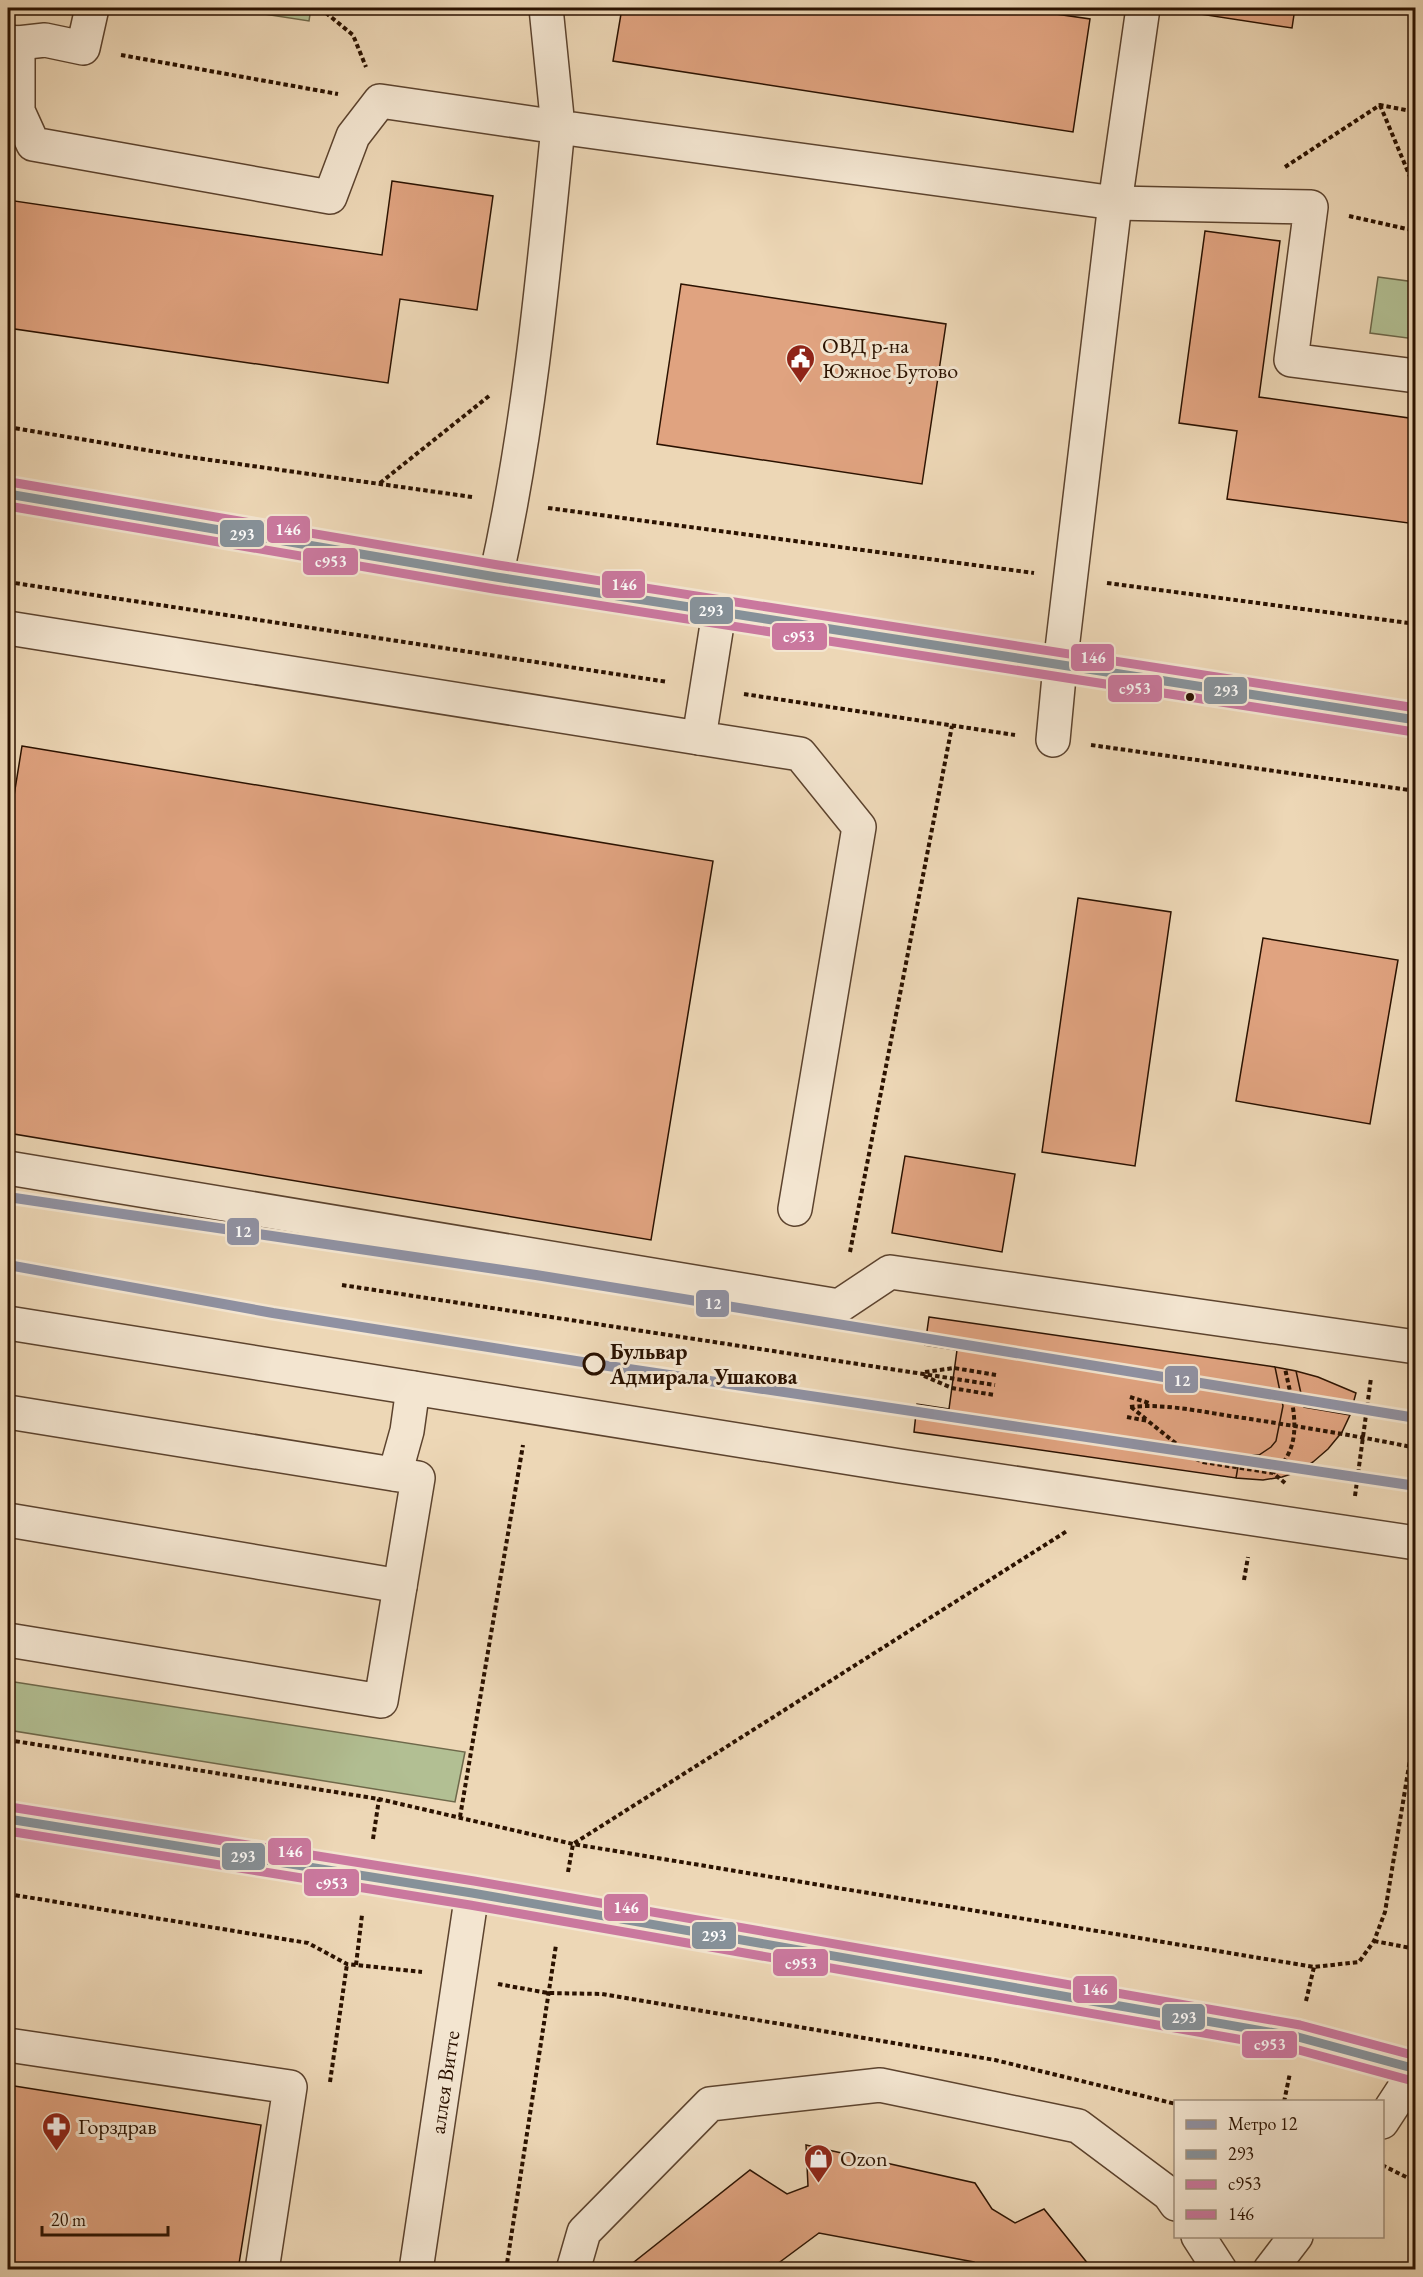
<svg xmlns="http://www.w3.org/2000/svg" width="1423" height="2277" viewBox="0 0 1423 2277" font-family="'EB Garamond',serif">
  <rect width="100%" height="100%" fill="#edd7b6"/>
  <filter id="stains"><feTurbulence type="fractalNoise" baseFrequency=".00333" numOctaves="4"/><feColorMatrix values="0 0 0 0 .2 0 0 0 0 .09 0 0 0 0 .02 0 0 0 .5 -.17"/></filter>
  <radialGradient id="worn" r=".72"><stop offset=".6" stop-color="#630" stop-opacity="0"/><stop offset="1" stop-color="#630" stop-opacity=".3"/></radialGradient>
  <path fill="#b2bf93" stroke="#6e684a" stroke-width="1.5" d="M226 8H311L309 21Z
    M1378 277 1415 282V339L1370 333Z
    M8 1681 465 1752 455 1802 8 1730Z"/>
  <path fill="#e0a380" stroke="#2b1200" stroke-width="1.5" d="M622 8H1014L1090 19 1073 132 613 61Z
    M1194 8H1295L1292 28 1193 13Z
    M392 181 493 196 477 310 400 299 388 383 8 328V200L382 255Z
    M1205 231 1280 241 1259 397 1416 419V524L1227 499 1237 431 1179 423Z
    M681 284 946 324 922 484 657 444Z
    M22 746 713 861 651 1240 8 1133V833Z
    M1078 898 1171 912 1135 1166 1042 1152Z
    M1263 938 1398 960 1370 1124 1236 1101Z
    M905 1156 1015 1174 1002 1252 892 1233Z
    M929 1317 1275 1367 1283 1406 1276 1441 1271 1447 1259 1455H1240L1236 1478 914 1432 917 1404 949 1409 957 1350 925 1345Z
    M1275 1367 1296 1371 1304 1407 1350 1415 1342 1432 1328 1449 1313 1462 1297 1472 1282 1477 1263 1480 1236 1478 1240 1455H1259L1271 1447 1276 1441 1283 1406Z
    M1296 1371 1318 1377 1356 1393 1350 1415 1304 1407Z
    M8 2085 261 2125 238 2270H8Z
    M806 2145 975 2183 992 2209 1015 2223 1044 2209 1093 2270H980L974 2262 819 2233 769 2270H624L750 2170 787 2194 808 2186Z"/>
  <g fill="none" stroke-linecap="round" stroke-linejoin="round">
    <defs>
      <g id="minor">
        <path d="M546 8 558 127 1115 203 1311 207 1291 360 1416 376"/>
        <path d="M8 42 18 43V111L33 144 330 197 353 136 380 101 558 127C543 278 529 428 496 577"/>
        <path d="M18 43 45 40 83 48 92 8"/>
        <path d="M8 494 496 577 1416 720"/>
        <path d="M719 612 699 738 800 754 859 827 795 1209"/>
        <path d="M8 628 699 738"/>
        <path d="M1053 740 1060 666 1115 203 1143 8"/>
        <path d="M8 1168 839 1306 890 1272 1416 1347"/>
        <path d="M8 1323 900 1466 1416 1543"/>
        <path d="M8 1412 418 1478 381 1701 8 1640"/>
        <path d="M395 1474 407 1431 413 1388"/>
        <path d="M8 1520 400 1586"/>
        <path d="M8 1819 472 1893 1298 2037 1416 2069"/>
        <path d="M8 2045 290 2087 262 2270"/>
        <path d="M1382 2122 1416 2070"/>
        <path d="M1198 2236 1220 2270"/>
        <path id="s1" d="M416 2270 472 1893"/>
        <path d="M573 2270 584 2232 710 2104 880 2085 1078 2126 1169 2194 1176 2204"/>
        <path d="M1270 2270 1296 2236"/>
      </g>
    </defs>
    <use href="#minor" stroke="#5c432e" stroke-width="36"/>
    <path stroke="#2b1200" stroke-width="4" stroke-dasharray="4.5 3" stroke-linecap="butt" d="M320 8 353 35 366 67
      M121 55 338 94
      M1380 105 1416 191
      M1285 167 1380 105 1416 112
      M1349 216 1416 231
      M8 427 182 456 472 497
      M380 483 489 396
      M548 508 1034 573
      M8 582 668 682
      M1107 583 1416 624
      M744 694 1015 735
      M1091 745 1416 791
      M850 1252 952 726
      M342 1285 995 1385
      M925 1372 954 1368 996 1375
      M924 1376 952 1388 994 1395
      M1130 1397 1149 1403
      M1130 1407C1168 1403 1206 1413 1244 1418 1301 1427 1359 1436 1416 1448
      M1131 1407 1146 1419
      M1127 1417 1148 1421 1194 1458 1203 1462 1273 1473 1285 1483
      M1273 1473C1307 1445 1292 1404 1285 1368
      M1355 1496 1371 1378
      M1244 1580 1248 1557
      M8 1740 379 1799 573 1844 1314 1967 1359 1962 1374 1941 1385 1912 1416 1723
      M460 1817 523 1445
      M373 1839 379 1799
      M568 1872 573 1844 1067 1531
      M8 1894 308 1943 347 1964 422 1972
      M1374 1941 1416 1949
      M356 1965 362 1915
      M498 1984 548 1993 602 1994 995 2060 1176 2104
      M1306 2001 1314 1967
      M330 2082 347 1964
      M1284 2102 1290 2073
      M1382 2165 1416 2182
      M506 2270 556 1945"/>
    <use href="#minor" stroke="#f3e5d0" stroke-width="33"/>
    <defs>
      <path id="bus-1" d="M8 494 496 577 1416 720
        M8 1819 472 1893 1298 2037 1416 2069"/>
      <path id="bus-2" d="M8 506 494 589 1414 732
        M8 1831 470 1905 1295 2049 1413 2081"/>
      <path id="bus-3" d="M10 482 498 565 1416 708
        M10 1807 474 1881 1300 2025 1416 2056"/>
    </defs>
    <use href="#bus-1" stroke="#f3e5d0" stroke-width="14"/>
    <use href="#bus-2" stroke="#f3e5d0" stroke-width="14"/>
    <use href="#bus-3" stroke="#f3e5d0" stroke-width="14"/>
    <use href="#bus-1" stroke="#869199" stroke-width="9"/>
    <use href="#bus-2" stroke="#ca789e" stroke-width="9"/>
    <use href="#bus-3" stroke="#ca789e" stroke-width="9"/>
    <defs>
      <path id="metro-1" d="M8 1197 536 1275 1416 1418
        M8 1265 273 1313 595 1364 1416 1486"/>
    </defs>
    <use href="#metro-1" stroke="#f3e5d0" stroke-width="15"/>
    <use href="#metro-1" stroke="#8f91a2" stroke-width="10"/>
  </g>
  <defs>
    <symbol id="civic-pin" viewBox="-11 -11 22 30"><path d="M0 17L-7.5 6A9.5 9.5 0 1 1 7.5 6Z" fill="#8f2418" stroke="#f3e5d0"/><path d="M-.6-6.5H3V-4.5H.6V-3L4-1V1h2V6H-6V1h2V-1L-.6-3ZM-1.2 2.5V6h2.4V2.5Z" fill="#fff"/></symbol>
    <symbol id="pharmacy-pin" viewBox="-11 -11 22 30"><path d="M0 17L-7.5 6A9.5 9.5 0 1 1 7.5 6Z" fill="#8f2418" stroke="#f3e5d0"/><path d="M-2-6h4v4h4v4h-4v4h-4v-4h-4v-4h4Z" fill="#fff"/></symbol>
    <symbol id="shop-pin" viewBox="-11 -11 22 30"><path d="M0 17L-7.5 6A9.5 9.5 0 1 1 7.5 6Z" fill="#8f2418" stroke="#f3e5d0"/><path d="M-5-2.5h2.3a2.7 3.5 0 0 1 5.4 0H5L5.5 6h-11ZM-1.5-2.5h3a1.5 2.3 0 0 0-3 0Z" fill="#fff"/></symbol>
  </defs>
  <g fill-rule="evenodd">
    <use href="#civic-pin" x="784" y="342" width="33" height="45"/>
    <use href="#pharmacy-pin" x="40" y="2110" width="33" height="45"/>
    <use href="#shop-pin" x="802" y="2142" width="33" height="45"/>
  </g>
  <circle fill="#2b1200" stroke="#f3e5d0" stroke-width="2" cx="1190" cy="697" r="5"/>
  <circle fill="#f3e5d0" stroke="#2b1200" stroke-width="3" cx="594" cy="1364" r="10"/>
  <g text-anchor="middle" stroke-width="6" stroke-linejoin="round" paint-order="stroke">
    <g font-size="22" fill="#2b1200" stroke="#f3e5d0" text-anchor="start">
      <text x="822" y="353">ОВД р-на<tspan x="822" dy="25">Южное Бутово</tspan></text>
      <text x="78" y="2134">Горздрав</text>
      <text x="840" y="2166">Ozon</text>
    </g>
    <g font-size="22" font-weight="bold" fill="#2b1200" stroke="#f3e5d0" text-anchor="start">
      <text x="610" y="1359">Бульвар<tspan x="610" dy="25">Адмирала Ушакова</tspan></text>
    </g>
    <g font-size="22" fill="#2b1200" stroke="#f3e5d0">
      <text dy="8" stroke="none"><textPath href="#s1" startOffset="190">аллея Витте</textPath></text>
    </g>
  </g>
  <g stroke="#f3e5d0" stroke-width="2">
    <rect x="266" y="515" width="45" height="29" rx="6" fill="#ca789e"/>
    <rect x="219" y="519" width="46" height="29" rx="6" fill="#869199"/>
    <rect x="302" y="547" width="57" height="29" rx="6" fill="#ca789e"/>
    <rect x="601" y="570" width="45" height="29" rx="6" fill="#ca789e"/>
    <rect x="689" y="596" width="45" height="29" rx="6" fill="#869199"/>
    <rect x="771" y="622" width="57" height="29" rx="6" fill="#ca789e"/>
    <rect x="1070" y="643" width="45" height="29" rx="6" fill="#ca789e"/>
    <rect x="1107" y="674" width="56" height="29" rx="6" fill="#ca789e"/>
    <rect x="1203" y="676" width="45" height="29" rx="6" fill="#869199"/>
    <rect x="226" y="1217" width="34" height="29" rx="6" fill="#8f91a2"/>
    <rect x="695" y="1289" width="35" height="29" rx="6" fill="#8f91a2"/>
    <rect x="1164" y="1365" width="35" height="29" rx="6" fill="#8f91a2"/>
    <rect x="267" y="1837" width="45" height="29" rx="6" fill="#ca789e"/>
    <rect x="221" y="1842" width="45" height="29" rx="6" fill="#869199"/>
    <rect x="303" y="1868" width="57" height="29" rx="6" fill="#ca789e"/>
    <rect x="603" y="1893" width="46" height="29" rx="6" fill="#ca789e"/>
    <rect x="691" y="1921" width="46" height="29" rx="6" fill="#869199"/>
    <rect x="772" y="1948" width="57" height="29" rx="6" fill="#ca789e"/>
    <rect x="1072" y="1975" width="46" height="29" rx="6" fill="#ca789e"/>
    <rect x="1161" y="2003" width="45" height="28" rx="6" fill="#869199"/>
    <rect x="1241" y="2030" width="57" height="29" rx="6" fill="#ca789e"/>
  </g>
  <g font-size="16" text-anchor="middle" font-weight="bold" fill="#fff">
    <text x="288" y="535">146</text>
    <text x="242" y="540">293</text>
    <text x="331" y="567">с953</text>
    <text x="624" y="590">146</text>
    <text x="711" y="616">293</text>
    <text x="799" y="642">с953</text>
    <text x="1093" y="663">146</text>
    <text x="1135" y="694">с953</text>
    <text x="1226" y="696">293</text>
    <text x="243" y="1237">12</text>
    <text x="713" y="1309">12</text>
    <text x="1182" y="1386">12</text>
    <text x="290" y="1857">146</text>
    <text x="243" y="1862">293</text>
    <text x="332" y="1889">с953</text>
    <text x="626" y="1913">146</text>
    <text x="714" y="1941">293</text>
    <text x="801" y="1969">с953</text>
    <text x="1095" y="1995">146</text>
    <text x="1184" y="2023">293</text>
    <text x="1270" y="2050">с953</text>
  </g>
  <rect width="1423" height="2277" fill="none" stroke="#edd7b6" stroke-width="30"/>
  <rect x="9" y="9" width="1405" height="2259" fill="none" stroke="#2b1200" stroke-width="3"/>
  <rect x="15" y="15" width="1393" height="2247" fill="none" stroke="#2b1200" stroke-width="1.5"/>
  <rect x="1174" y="2100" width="210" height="138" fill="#f3e5d0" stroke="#a3917d" stroke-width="1.5"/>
  <rect x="1186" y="2120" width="30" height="9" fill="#8f91a2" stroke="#a3917d" stroke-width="1.5"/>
  <text x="1228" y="2130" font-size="18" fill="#2b1200">Метро 12</text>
  <rect x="1186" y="2150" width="30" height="9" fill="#869199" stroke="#a3917d" stroke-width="1.5"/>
  <text x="1228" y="2160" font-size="18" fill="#2b1200">293</text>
  <rect x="1186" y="2180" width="30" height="9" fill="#ca789e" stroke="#a3917d" stroke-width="1.5"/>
  <text x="1228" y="2190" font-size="18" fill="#2b1200">с953</text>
  <rect x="1186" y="2210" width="30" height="9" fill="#ca789e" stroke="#a3917d" stroke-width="1.5"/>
  <text x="1228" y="2220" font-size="18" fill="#2b1200">146</text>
  <path d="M42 2226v9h126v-9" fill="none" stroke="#2b1200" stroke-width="3"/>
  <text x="51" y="2226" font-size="18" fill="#2b1200" stroke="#f3e5d0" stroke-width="4.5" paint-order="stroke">20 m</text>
  <rect width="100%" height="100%" filter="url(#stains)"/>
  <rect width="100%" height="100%" fill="url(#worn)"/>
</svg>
